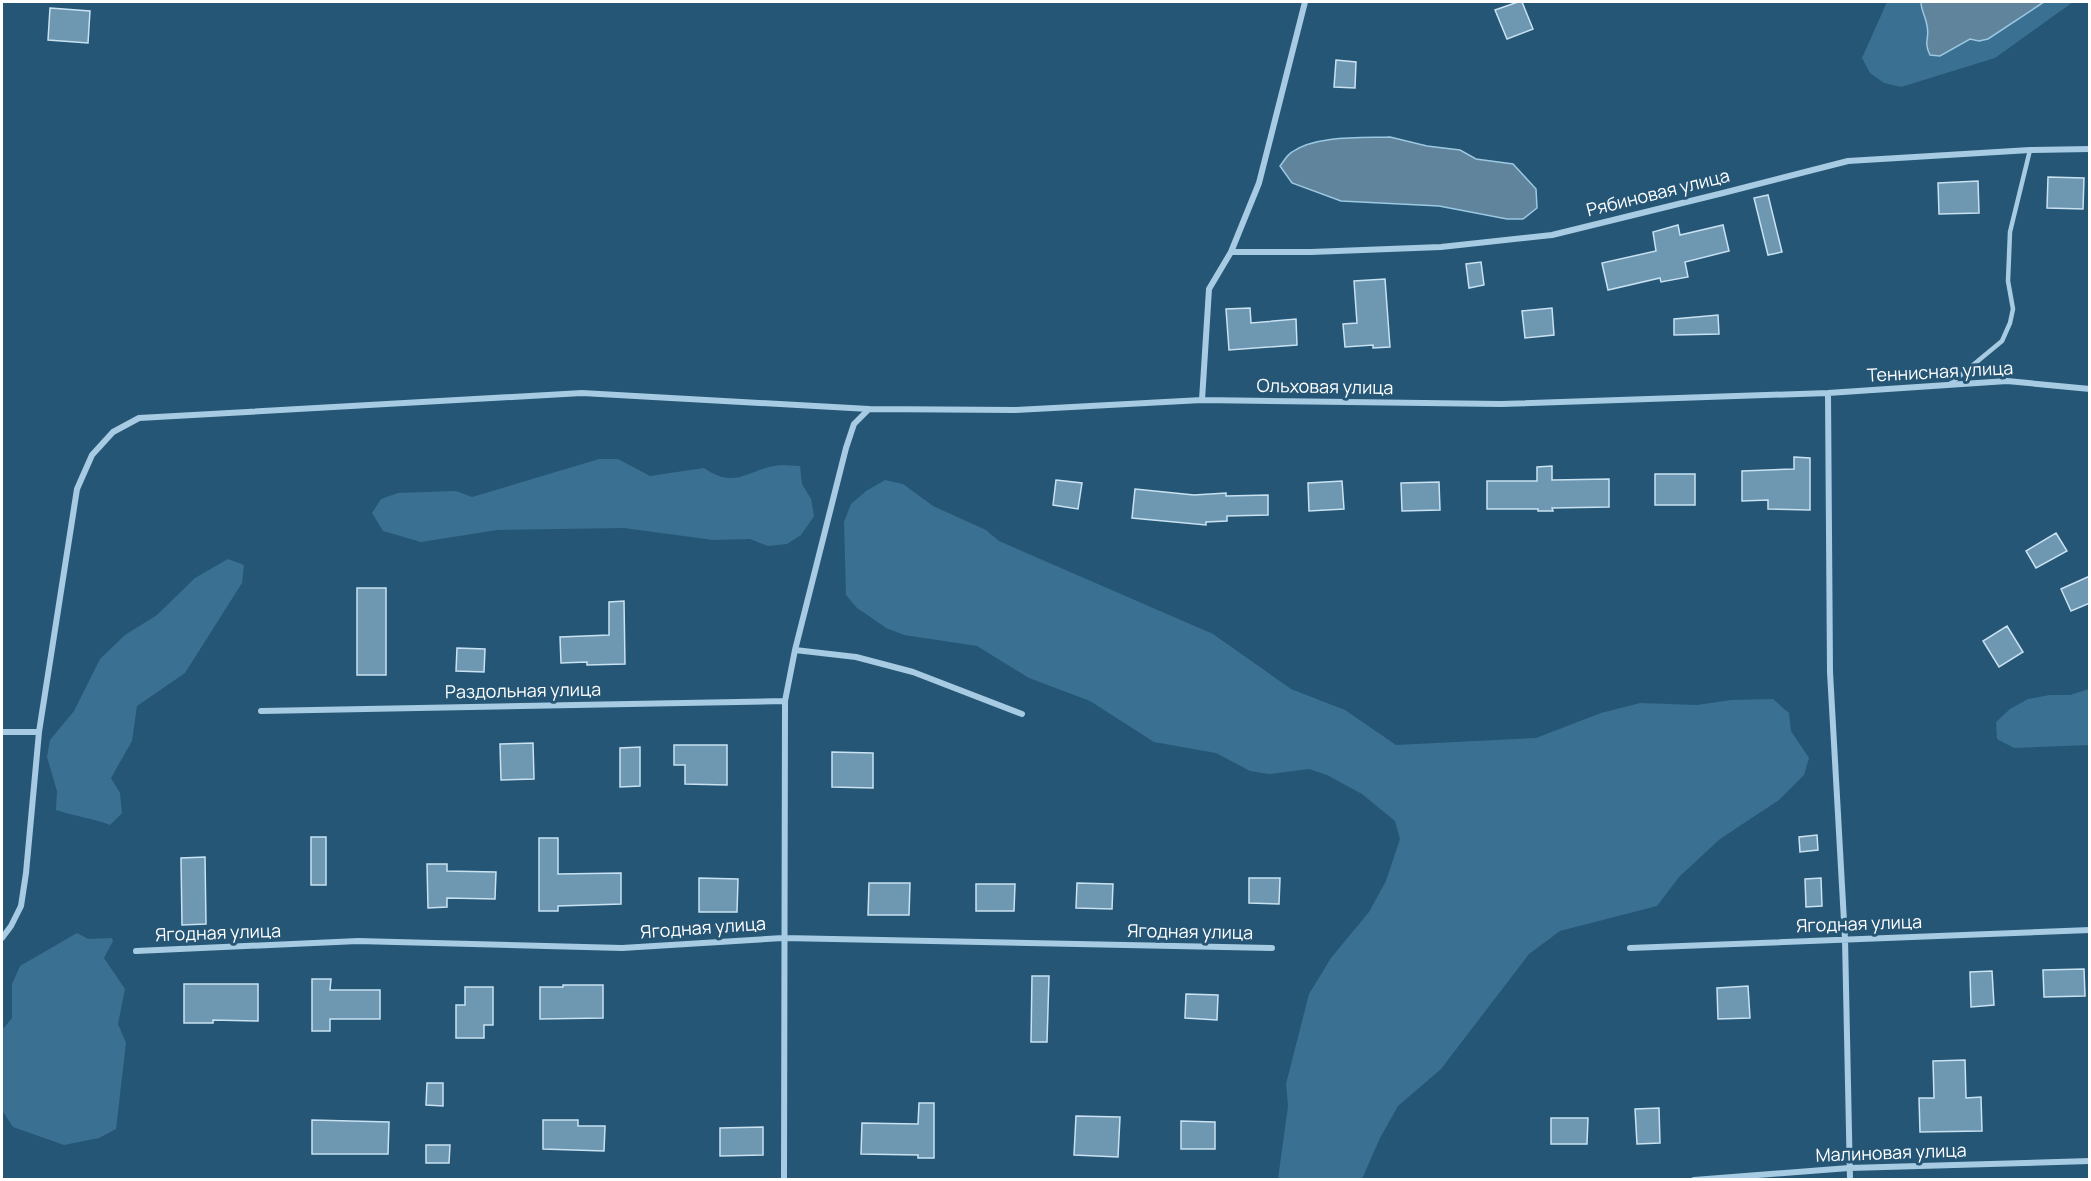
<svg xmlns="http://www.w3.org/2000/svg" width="2091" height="1181" viewBox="0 0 2091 1181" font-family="Manrope,sans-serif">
  <rect width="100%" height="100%" fill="#265675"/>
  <path fill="#3a7092" d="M1887 2H1921V9L1928 27 1926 46 1939 56 1970 39 1979 41 1988 39 2044 2H2073L1995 58 1901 87 1884 83 1870 73 1862 58Z
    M599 459H618L650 476 704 468C737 491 748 468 781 465 787 465 794 466 800 466L802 484 811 499 814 516 801 535 787 544 768 546 750 539 713 540 624 528 497 530 421 542 383 531 372 513 381 499 398 493 456 491 472 497Z
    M885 480 903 484 933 506 986 530 999 541 1213 634 1291 689 1345 710 1396 745 1536 738 1601 713 1640 703 1697 705 1731 700 1773 699 1789 713 1791 731 1809 758 1804 775 1779 800 1720 839 1679 877 1657 906 1560 931 1529 954 1441 1069 1398 1106 1380 1138 1362 1179H1278L1288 1106 1286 1084 1309 994 1331 958 1369 912 1386 881 1400 839 1395 821 1362 794 1327 775 1309 769 1269 774 1250 771 1216 753 1154 742 1090 701 1029 678 977 646 904 635 886 628 872 618 857 608 846 595 844 522 851 504 866 491Z
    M228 559 244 565 242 583 185 673 137 706 132 741 111 778 120 793 122 813 110 825C92 818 74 816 56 810L57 791 47 757 50 740 74 711 100 659 125 635 157 615 195 578Z
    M2089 689V745L2014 748 1997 739 1996 722 2010 709 2028 699 2050 695H2070Z
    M77 933 88 939 112 938 113 941 104 958 125 989 118 1024 126 1043 116 1129 99 1138 64 1145 13 1127 2 1110V1030L12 1018V984L20 966Z"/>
  <path fill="#60849b" stroke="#9bc8e2" stroke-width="1.5" d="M1921 2H2044L1988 39 1979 41 1970 39 1940 56 1930 55C1923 41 1930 38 1927 26 1926 17 1921 11 1921 2Z
    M1390 137 1427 146 1460 150 1476 159 1513 164 1536 189 1537 208 1523 219H1507L1439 206 1341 201 1292 183 1280 166C1284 161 1287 155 1292 152 1316 135 1362 138 1390 137Z"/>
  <path fill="#6e97b1" stroke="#c8e2f2" stroke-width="1.5" d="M1518 2H1522L1533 29 1507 39 1495 10Z
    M50 8 90 11 88 43 48 40Z
    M1336 60 1356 62 1355 88 1334 87Z
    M2048 177 2084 178 2083 209 2047 208Z
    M1978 181 1979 213 1939 214 1938 183Z
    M1768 195 1782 252 1768 255 1754 198Z
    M1678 225 1680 235 1723 225 1729 251 1685 262 1688 277 1661 282 1660 278 1608 290 1602 263 1656 251 1653 232Z
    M1481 262 1484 285 1469 288 1466 264Z
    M1385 279 1390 347 1373 348V345L1345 347 1343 324 1357 323 1354 281Z
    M1250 308 1251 323 1296 319 1297 345 1229 350 1226 309Z
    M1552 308 1554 335 1525 338 1522 311Z
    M1718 315 1719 334 1674 335V319Z
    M1794 457 1810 458V510L1768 509V500L1742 501V471L1794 469Z
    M1552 466V480L1609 479V507L1552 508 1553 511H1538V509H1487V481H1537V467Z
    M1655 474H1695V505H1655Z
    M1056 480 1082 483 1078 509 1053 505Z
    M1342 481 1344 509 1309 511 1308 483Z
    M1439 482 1440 510 1402 511 1401 483Z
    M1135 489 1194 495 1226 493V496L1268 495V515L1227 516V521L1206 522V525L1132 518Z
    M2056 533 2067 551 2036 568 2026 551Z
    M2090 576V603L2071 611 2061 589Z
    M357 588H386V675H357Z
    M624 601 625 664 587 665V662L561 663 560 637 609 635V602Z
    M2007 626 2023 652 1999 667 1983 641Z
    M457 648 485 649 484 672 456 671Z
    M533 743 534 779 501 780 500 744Z
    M674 745H727V785L685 784V765H674Z
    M640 747V786L620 787V748Z
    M832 752 873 753V788L832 787Z
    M1817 835 1818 850 1800 852 1799 837Z
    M311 837H326V885H311Z
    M539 838H558V874L621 873V904L558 906V911H539Z
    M205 857 206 924 182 925 181 858Z
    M427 864H447V871L496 872 495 899 447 898V907L428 908Z
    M699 878 738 879 737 912H699Z
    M1249 878H1280L1279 904 1249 903Z
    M1821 878 1822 906 1806 907 1805 879Z
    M869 883H910L909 915H868Z
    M1077 883 1113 884 1112 909 1076 908Z
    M976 884H1015L1014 911H976Z
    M2084 969 2085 996 2044 997 2043 970Z
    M1992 971 1994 1005 1971 1007 1970 972Z
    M1032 976H1049L1047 1042H1031Z
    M312 979H331L330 990H380V1019H330V1031H312Z
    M184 984H258V1021L213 1020V1023H184Z
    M563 985H603V1018L540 1019V987H563Z
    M1748 986 1750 1018 1718 1019 1717 988Z
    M465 987H493V1025H484V1038H456V1005H465Z
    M1186 994 1218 995 1217 1020 1185 1018Z
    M1965 1060 1966 1098 1981 1097 1982 1131 1920 1132 1919 1098H1934L1933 1061Z
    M427 1083H443V1106L426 1105Z
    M919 1103H934V1158H918V1155L861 1154 862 1123 918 1124Z
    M1659 1108 1660 1143 1637 1144 1635 1109Z
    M1076 1116 1120 1117 1118 1157 1074 1155Z
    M1551 1118H1588L1587 1144H1551Z
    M312 1120 389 1122 388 1154H312Z
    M543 1120H578V1126H605L604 1151 543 1149Z
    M1181 1121 1215 1122V1149H1181Z
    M763 1127V1155L720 1156V1128Z
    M426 1145H450L449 1163H426Z"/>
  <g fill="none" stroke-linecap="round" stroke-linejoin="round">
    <path stroke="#a6cbe2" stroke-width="4.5" d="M1950 384 2002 341 2010 323 2013 309 2008 281 2010 232 2030 150"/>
    <path stroke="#a6cbe2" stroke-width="6" d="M1231 252H1311L1441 247 1552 235 1723 193 1848 161 2030 150 2090 149
      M1828 393 1830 672 1845 939 1850 1180
      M1202 400 1209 289 1231 252 1259 183 1305 2
      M795 650 856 657 913 672 1022 714
      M261 711 785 701
      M2 732H39
      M2 938 11 926 21 906 26 873 39 732 77 489 92 455 113 432 139 418 582 393 869 409
      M1630 948 2090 930
      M136 951 358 941 622 948 783 938 1272 948
      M784 1180 785 701 795 650 846 448 854 424 869 409 1015 410 1202 400 1501 404 1828 393 2007 381 2090 389
      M1694 1180 1849 1168 2090 1161"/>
  </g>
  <g text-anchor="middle" stroke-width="6" stroke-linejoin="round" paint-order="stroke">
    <g font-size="18" fill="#fff" stroke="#265675">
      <text transform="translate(1658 193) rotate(-14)" y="6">Рябиновая улица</text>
      <text transform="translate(1940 372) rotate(-3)" y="6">Теннисная улица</text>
      <text transform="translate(1325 387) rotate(1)" y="6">Ольховая улица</text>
      <text transform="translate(523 691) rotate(-1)" y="6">Раздольная улица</text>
      <text transform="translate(1859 924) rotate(-2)" y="6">Ягодная улица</text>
      <text transform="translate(703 928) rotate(-4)" y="6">Ягодная улица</text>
      <text transform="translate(1190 932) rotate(1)" y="6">Ягодная улица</text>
      <text transform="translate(218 933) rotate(-2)" y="6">Ягодная улица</text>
      <text transform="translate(1891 1153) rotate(-2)" y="6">Малиновая улица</text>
    </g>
  </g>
  <rect width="2091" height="1181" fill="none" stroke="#ffffff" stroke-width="6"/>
</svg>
